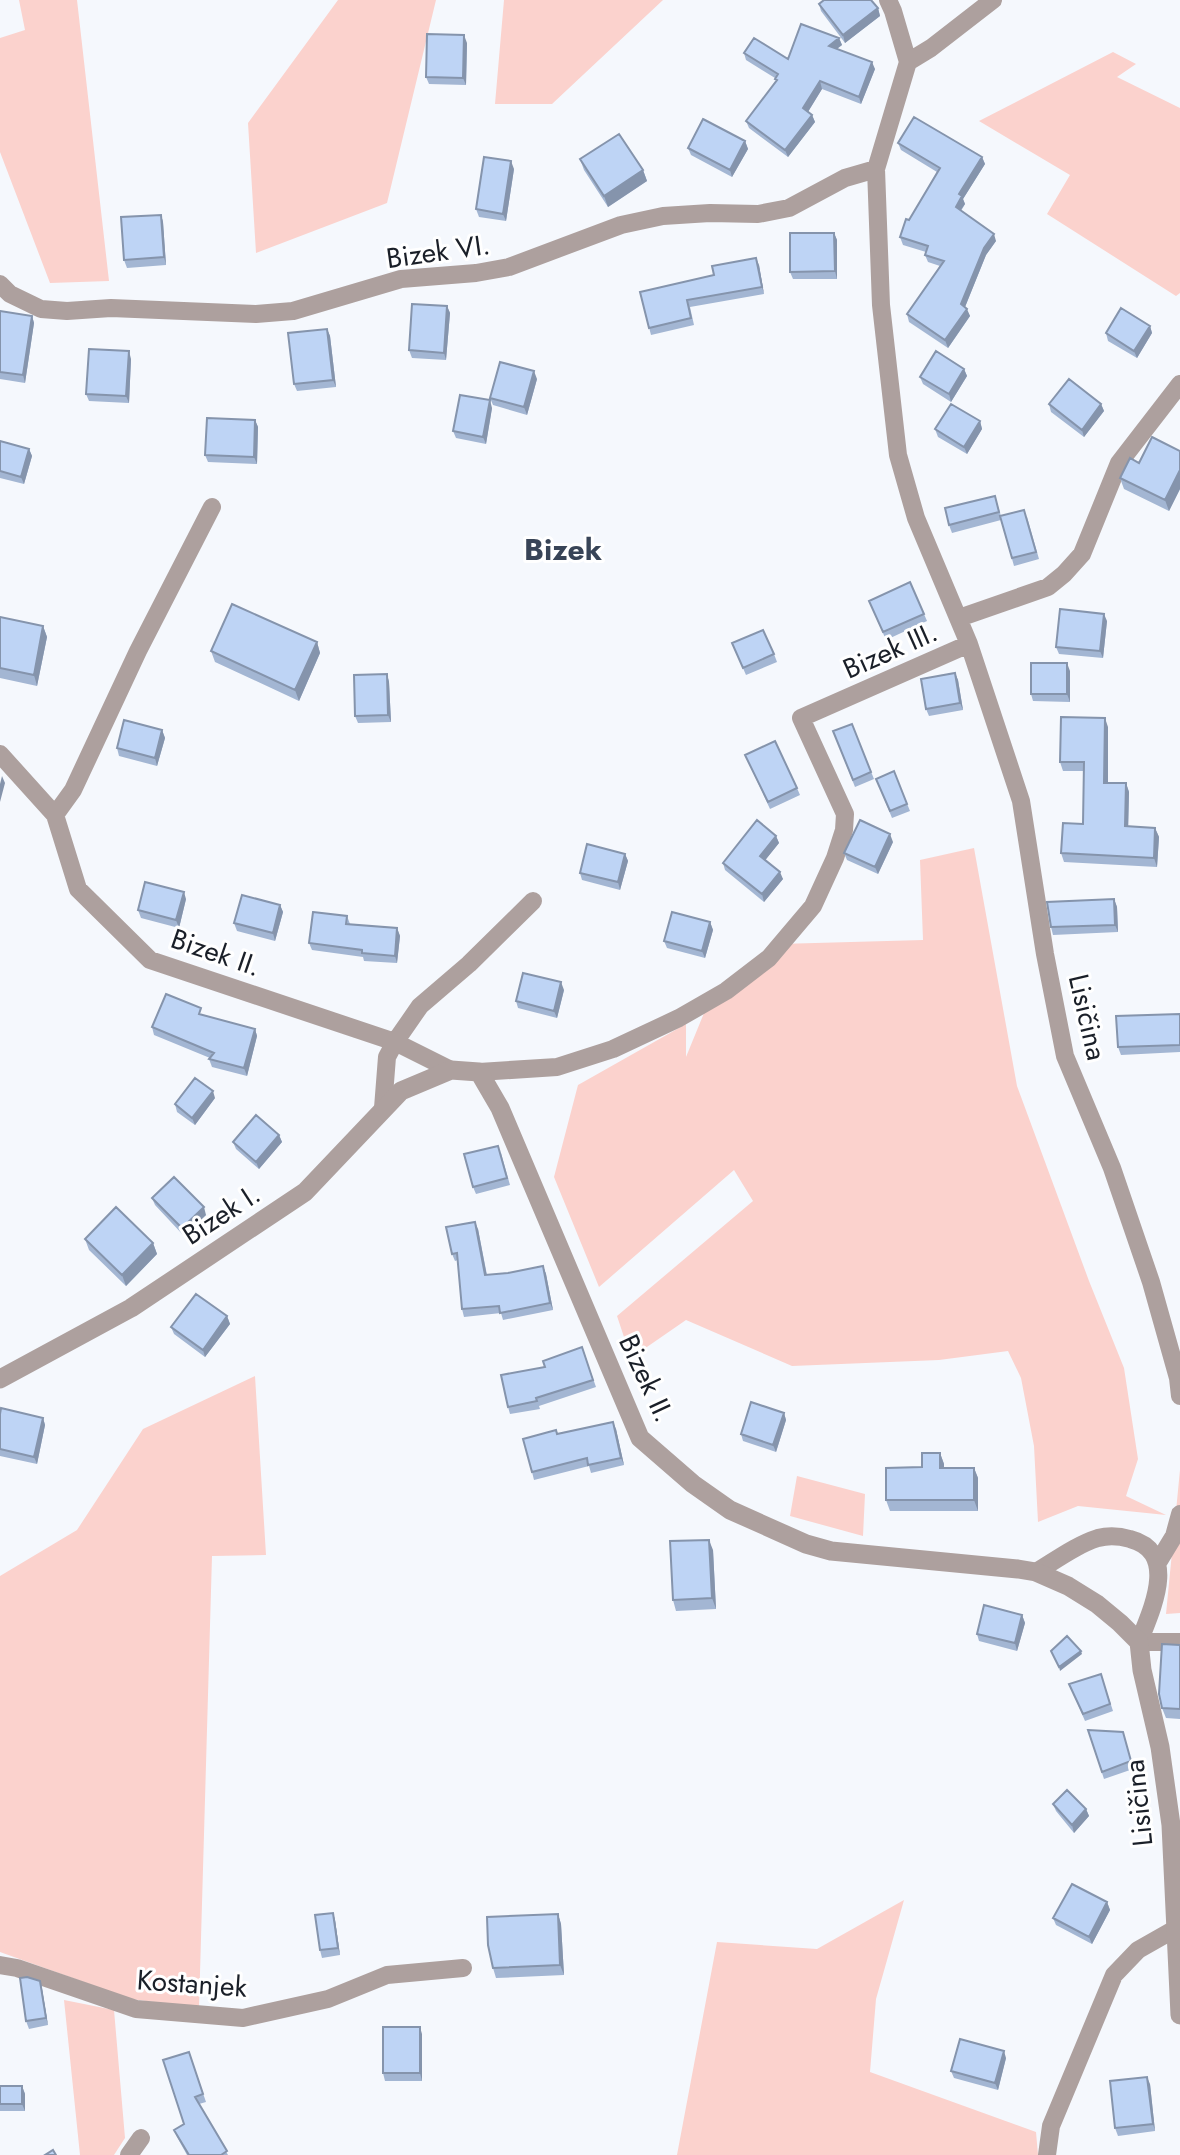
<svg xmlns="http://www.w3.org/2000/svg" width="1180" height="2155" viewBox="0 0 1180 2155" font-family="Jost,sans-serif">
  <rect width="100%" height="100%" fill="#f5f8fd"/>
  <path fill="#fbd2cd" d="M19 0H77L109 281 50 283 0 152V38L25 30Z
    M338 0H436L387 203 256 253 248 123Z
    M504 0H663L552 104H495Z
    M1113 52 1136 64 1117 77 1180 108V293L1176 296 1047 214 1070 175 979 121Z
    M974 848 1017 1086 1089 1281 1124 1368 1138 1459 1126 1496 1166 1515 1078 1506 1038 1522 1034 1446 1021 1378 1008 1351 939 1360 792 1366 686 1320 631 1358 617 1316 753 1201 734 1170 599 1287 554 1177 578 1085 686 1024V1057L711 996 779 944 923 940 920 860Z
    M255 1376 266 1555 212 1556 199 2008 131 1999 0 1952V1576L77 1530 143 1429Z
    M1180 1470V1613L1166 1614Z
    M797 1476 865 1494 863 1536 790 1516Z
    M904 1900 876 1999 870 2072 1036 2132 1038 2155H677L717 1942 817 1949Z
    M64 2000 114 2010 125 2138 114 2155H80Z"/>
  <g fill="none" stroke-linecap="round" stroke-linejoin="round">
    <path stroke="#ada09e" stroke-width="18" d="M908 62 931 48 993 0
      M0 284 10 294 41 309 67 311 111 308 256 314 293 311 401 279 476 273 509 267 621 225 663 216 710 213 758 214 789 208 845 178 876 169
      M959 618 1048 587 1064 574 1082 554 1119 463 1180 384
      M969 644 1021 801 1045 954 1065 1056 1112 1168 1151 1282 1178 1378 1180 1396
      M0 754 55 815 78 889 150 960 395 1042 451 1070
      M55 815 73 790 138 651 212 507
      M479 1072 557 1067 613 1049 679 1018 726 991 769 958 813 906 835 858 844 830 845 814 801 718 969 644 916 518 898 455 881 305 876 169 908 62 893 11 888 0
      M383 1108 387 1057 395 1042 420 1006 469 964 533 901
      M1157 1564 1174 1536 1180 1514
      M1036 1572C1056 1560 1076 1545 1098 1538 1109 1535 1120 1536 1130 1539 1180 1552 1151 1611 1139 1642H1180
      M0 1965 17 1968 136 2009 243 2018 328 1999 387 1975 463 1968
      M129 2155 141 2138
      M1047 2155 1051 2126 1114 1975 1138 1950 1175 1929"/>
    <path stroke="#ada09e" stroke-width="19" d="M0 1379 131 1308 305 1192 401 1091 451 1070 479 1072 500 1108 640 1438 693 1484 730 1510 806 1544 831 1551 1018 1569 1036 1572 1068 1586 1097 1604 1120 1623 1139 1642 1142 1670 1160 1747 1171 1825 1180 2015"/>
  </g>
  <path fill="#a3b6d3" d="M819 4 878 8 880 16 845 43 821 11Z
    M839 38 842 45 837 49 875 69 861 104 822 89 808 112 812 115 815 122 788 157 749 128 746 121 776 82 775 78 746 60 744 53 788 59Z
    M467 43 466 85 429 84 426 77Z
    M745 141 748 149 732 177 691 155 688 148Z
    M898 143 982 157 985 164 963 199 965 204 961 211 996 241 986 255 965 307 970 316 948 348 909 322 907 314 940 266 928 262 925 255 926 252 903 245 900 237 909 220 937 172 901 150Z
    M580 159 643 170 647 181 608 207 584 170Z
    M514 169 506 221 479 217 476 209Z
    M161 215 163 222 166 265 127 268 124 260Z
    M834 233 837 240V279H793L790 272Z
    M759 265 764 294 690 307 694 325 651 335 640 292Z
    M447 306 450 313 446 360 412 358 409 350Z
    M0 311 32 316 34 323 25 383 0 379Z
    M1150 326 1152 333 1137 358 1108 341 1106 333Z
    M327 329 330 336 336 387 297 391 294 384Z
    M131 359 129 403 89 401 86 394Z
    M964 369 967 376 951 402 923 384 920 377Z
    M537 379 527 415 493 405 490 398Z
    M1049 404H1101L1104 411 1084 437 1051 412Z
    M492 408 486 444 456 438 453 431Z
    M255 420 258 427 257 464 208 462 205 455Z
    M980 421 982 429 967 454 938 437 935 429Z
    M0 441 29 449 32 456 24 484 0 478Z
    M1180 451V489L1169 511 1124 489 1120 478 1139 463Z
    M995 496 1001 516 1027 517 1039 559 1014 566 1001 520 952 533 949 525Z
    M872 608 924 614 927 621 886 640Z
    M0 617 43 626 47 637 37 686 0 678Z
    M1107 621 1103 658 1059 654 1056 647Z
    M317 642 320 653 299 701 215 662 211 651Z
    M732 643 774 654 777 662 746 675Z
    M1070 671V702L1033 701 1031 694Z
    M955 673 958 680 963 710 929 716 926 709Z
    M387 674 389 682 391 722 358 723 355 716Z
    M852 724 874 779 855 787 833 731Z
    M1108 727V783H1126L1129 792 1128 827 1155 828 1159 837 1157 867 1064 862 1061 853 1083 824 1084 771H1063L1060 762Z
    M162 730 165 738 157 766 119 756 117 748Z
    M745 755 797 788 800 795 770 809Z
    M894 771 910 811 892 818 876 779Z
    M776 836 779 843 765 860 783 879 764 902 725 870 723 863Z
    M893 842 878 874 847 860 844 853Z
    M625 854 628 861 620 890 582 880 580 873Z
    M186 899 179 928 141 918 138 910Z
    M1114 899 1117 907 1118 932 1053 935 1051 927Z
    M280 905 283 912 275 941 237 931 234 923Z
    M347 916 350 924 397 928 400 936 397 963 364 961 363 957 312 950 309 943Z
    M710 922 713 930 705 958 667 948 664 941Z
    M564 990 557 1018 518 1008 516 1001Z
    M1180 1015V1052L1121 1055 1118 1047Z
    M204 1016 255 1029 257 1036 247 1076 212 1067 209 1059 210 1058 154 1035 152 1027Z
    M215 1098 195 1125 177 1112 175 1104Z
    M279 1135 282 1142 259 1169 236 1149 233 1142Z
    M501 1153 510 1185 476 1194 473 1187Z
    M152 1198 206 1215 184 1236 155 1205Z
    M478 1229 487 1275 508 1273 543 1266 546 1274 553 1310 503 1320 501 1313 464 1317 462 1309 458 1260 455 1261 452 1254Z
    M85 1239 153 1243 157 1254 126 1286 89 1250Z
    M227 1316 230 1324 205 1357 174 1334 171 1327Z
    M582 1347 596 1387 539 1406 540 1409 510 1414 508 1407 545 1367Z
    M784 1413 786 1420 776 1452 743 1441 741 1434Z
    M0 1414 43 1418 45 1425 37 1464 0 1456Z
    M616 1429 624 1465 591 1473 589 1466 534 1480 532 1472 557 1434Z
    M940 1453 944 1464V1468H974L978 1478V1511H890L886 1500 922 1467Z
    M713 1550 716 1609 676 1611 673 1600Z
    M1022 1615 1025 1623 1017 1651 979 1641 977 1634Z
    M1180 1645V1719L1166 1718 1162 1708Z
    M1101 1674 1113 1711 1085 1721 1069 1684Z
    M1088 1730 1123 1732 1133 1769 1104 1779Z
    M1053 1804 1086 1809 1089 1816 1074 1833 1056 1811Z
    M1107 1902 1110 1910 1092 1944 1056 1925 1053 1918Z
    M333 1913 335 1920 340 1955 322 1958 320 1950Z
    M558 1914 561 1924 564 1975 496 1978 493 1968Z
    M40 1981 42 1989 48 2025 29 2029 26 2021Z
    M422 2034V2081H385L383 2073Z
    M189 2052 206 2102 199 2104 228 2155H187L177 2137 174 2130 184 2124Z
    M1006 2058 998 2090 954 2078 951 2071Z
    M1150 2084 1155 2131 1118 2136 1115 2128Z
    M0 2086H22L25 2094V2111H0Z"/>
  <path fill="#8594ac" d="M878 8 880 16 845 43 843 35Z
    M464 35 467 43 466 85 463 78Z
    M839 38 842 45 831 53 829 46Z
    M872 62 875 69 861 104 859 97Z
    M820 81 822 89 806 115 803 108Z
    M812 115 815 122 788 157 785 150Z
    M745 141 748 149 732 177 730 170Z
    M982 157 985 164 963 199 965 204 958 214 956 207 959 194Z
    M511 161 514 169 506 221 503 214Z
    M643 170 647 181 608 207 604 196Z
    M161 215 163 222 166 265 164 257Z
    M834 233 837 240V279L835 271Z
    M994 234 996 241 986 255 963 312 961 304 984 248Z
    M756 258 759 265 764 294 762 287Z
    M447 306 450 313 446 360 444 353Z
    M967 309 970 316 948 348 945 340Z
    M32 316 34 323 25 383 23 375Z
    M1150 326 1152 333 1137 358 1134 351Z
    M327 329 330 336 336 387 333 380Z
    M129 351 131 359 129 403 126 396Z
    M964 369 967 376 951 402 949 394Z
    M534 371 537 379 527 415 524 407Z
    M490 400 492 408 486 444 483 437Z
    M1101 404 1104 411 1084 437 1082 430Z
    M255 420 258 427 257 464 254 457Z
    M980 421 982 429 967 454 964 447Z
    M29 449 32 456 24 484 21 477Z
    M1180 470V489L1169 511 1165 500Z
    M1104 614 1107 621 1103 658 1100 651Z
    M43 626 47 637 37 686 34 675Z
    M317 642 320 653 299 701 295 690Z
    M1067 663 1070 671V702L1067 694Z
    M955 673 958 680 963 710 960 703Z
    M387 674 389 682 391 722 388 715Z
    M1105 718 1108 727V792L1104 783Z
    M162 730 165 738 157 766 155 758Z
    M2 776 5 783 0 802V784Z
    M1126 783 1129 792 1128 835 1125 826Z
    M1155 828 1159 837 1157 867 1154 858Z
    M890 834 893 842 878 874 875 867Z
    M776 836 779 843 763 863 760 856Z
    M625 854 628 861 620 890 618 882Z
    M780 872 783 879 764 902 762 894Z
    M184 892 186 899 179 928 176 920Z
    M1114 899 1117 907 1118 932 1115 925Z
    M280 905 283 912 275 941 273 933Z
    M710 922 713 930 705 958 702 951Z
    M397 928 400 936 397 963 395 956Z
    M561 982 564 990 557 1018 554 1011Z
    M255 1029 257 1036 247 1076 244 1068Z
    M213 1091 215 1098 195 1125 192 1118Z
    M279 1135 282 1142 259 1169 256 1162Z
    M204 1207 206 1215 184 1236 182 1228Z
    M475 1222 478 1229 488 1282 485 1275Z
    M153 1243 157 1254 126 1286 122 1275Z
    M543 1266 546 1274 553 1310 550 1303Z
    M227 1316 230 1324 205 1357 203 1350Z
    M784 1413 786 1420 776 1452 773 1445Z
    M43 1418 45 1425 37 1464 34 1457Z
    M613 1422 616 1429 624 1465 621 1458Z
    M940 1453 944 1464V1478L940 1468Z
    M974 1468 978 1478V1511L974 1500Z
    M709 1540 713 1550 716 1609 712 1598Z
    M1022 1615 1025 1623 1017 1651 1015 1643Z
    M1081 1651 1082 1654 1060 1671 1059 1667Z
    M1086 1809 1089 1816 1074 1833 1072 1825Z
    M1107 1902 1110 1910 1092 1944 1089 1937Z
    M333 1913 335 1920 340 1955 338 1948Z
    M558 1914 561 1924 564 1975 560 1965Z
    M40 1981 42 1989 48 2025 46 2018Z
    M420 2027 422 2034V2081L420 2073Z
    M1004 2051 1006 2058 998 2090 995 2083Z
    M1147 2077 1150 2084 1155 2131 1153 2124Z
    M22 2086 25 2094V2111L22 2104Z"/>
  <path fill="#bed4f5" stroke="#8594ac" stroke-width="2" d="M824 0H871L878 8 843 35 819 4Z
    M801 24 839 38 829 46 872 62 859 97 820 81 803 108 812 115 785 150 746 121 777 80 775 79 778 74 744 53 754 38 788 59Z
    M427 34 464 35 463 78 426 77Z
    M914 117 982 157 959 194 962 196 956 207 994 234 984 248 961 304 967 309 945 340 907 314 944 261 925 255 928 246 900 237 906 219 909 220 940 168 898 143Z
    M703 119 745 141 730 170 688 148Z
    M619 134 643 170 604 196 580 159Z
    M484 157 511 161 503 214 476 209Z
    M161 215 164 257 124 260 121 217Z
    M790 233H834L835 271 790 272Z
    M756 258 762 287 687 300 691 318 649 328 640 292 714 275 712 266Z
    M412 304 447 306 444 353 409 350Z
    M1121 308 1150 326 1134 351 1106 333Z
    M0 311 32 316 23 375 0 372Z
    M327 329 333 380 294 384 288 333Z
    M89 349 129 351 126 396 86 394Z
    M936 351 964 369 949 394 920 377Z
    M500 362 534 371 524 407 490 398Z
    M1069 379 1101 404 1082 430 1049 404Z
    M460 395 490 400 483 437 453 431Z
    M951 404 980 421 964 447 935 429Z
    M207 418 255 420 254 457 205 455Z
    M1152 437 1180 451V470L1165 500 1120 478 1130 458 1139 463Z
    M0 441 29 449 21 477 0 471Z
    M995 496 999 512 949 525 945 508Z
    M1024 510 1036 552 1012 558 1000 516Z
    M910 582 924 614 883 632 869 601Z
    M232 604 317 642 295 690 211 651Z
    M1060 609 1104 614 1100 651 1056 647Z
    M0 617 43 626 34 675 0 668Z
    M763 630 774 654 743 668 732 643Z
    M1031 663H1067V694H1031Z
    M955 673 960 703 926 709 921 679Z
    M387 674 388 715 355 716 354 675Z
    M1061 717 1105 718 1104 783H1126L1125 826 1155 828 1154 858 1061 853 1063 823 1083 824 1084 762H1060Z
    M124 720 162 730 155 758 117 748Z
    M852 724 871 772 853 780 833 731Z
    M775 741 797 788 768 802 745 755Z
    M894 771 907 804 890 811 876 779Z
    M757 820 776 836 760 856 780 872 762 894 723 863Z
    M860 820 890 834 875 867 844 853Z
    M587 844 625 854 618 882 580 873Z
    M145 882 184 892 176 920 138 910Z
    M242 895 280 905 273 933 234 923Z
    M1114 899 1115 925 1051 927 1047 902Z
    M313 912 347 916 346 924 397 928 395 956 362 953V950L309 943Z
    M672 912 710 922 702 951 664 941Z
    M523 973 561 982 554 1011 516 1001Z
    M166 994 201 1008 199 1014 255 1029 244 1068 209 1059 214 1053 152 1027Z
    M1180 1014V1045L1118 1047 1116 1016Z
    M195 1078 213 1091 192 1118 175 1104Z
    M256 1115 279 1135 256 1162 233 1142Z
    M498 1146 507 1178 473 1187 464 1154Z
    M174 1177 204 1207 182 1228 152 1198Z
    M116 1207 153 1243 122 1275 85 1239Z
    M475 1222 485 1275 508 1273 543 1266 550 1303 500 1313 499 1306 462 1309 457 1253 452 1254 446 1227Z
    M196 1294 227 1316 203 1350 171 1327Z
    M582 1347 593 1380 536 1398 537 1401 508 1407 501 1375 545 1367 543 1361Z
    M751 1402 784 1413 773 1445 741 1434Z
    M1 1408 43 1418 34 1457 0 1449V1414Z
    M613 1422 621 1458 588 1465 587 1458 532 1472 523 1439 556 1430 557 1434Z
    M922 1453H940V1468H974V1500H886V1468L922 1467Z
    M709 1540 712 1598 673 1600 670 1541Z
    M984 1605 1022 1615 1015 1643 977 1634Z
    M1067 1636 1081 1651 1059 1667 1051 1651Z
    M1162 1644 1180 1645V1709L1162 1708 1159 1694Z
    M1101 1674 1110 1704 1083 1714 1069 1684Z
    M1088 1730 1123 1732 1131 1761 1102 1772Z
    M1067 1790 1086 1809 1072 1825 1053 1804Z
    M1072 1884 1107 1902 1089 1937 1053 1918Z
    M333 1913 338 1948 320 1950 315 1915Z
    M558 1914 560 1965 493 1968 488 1945 487 1917Z
    M27 1977 40 1981 46 2018 26 2021 20 1978Z
    M383 2027H420V2073H383Z
    M960 2039 1004 2051 995 2083 951 2071Z
    M189 2052 203 2094 195 2097 227 2151 221 2155H189L174 2130 184 2124 163 2060Z
    M1147 2077 1153 2124 1115 2128 1110 2081Z
    M0 2086H22V2104H0Z
    M53 2150 56 2155H45Z"/>
  <g text-anchor="middle" stroke-width="6" stroke-linejoin="round" paint-order="stroke">
    <g font-size="28" fill="#1a1f28" stroke="#fff">
      <text transform="translate(438 251) rotate(-8)" y="10">Bizek VI.</text>
      <text transform="translate(890 650) rotate(-24)" y="10">Bizek III.</text>
      <text transform="translate(216 952) rotate(19)" y="10">Bizek II.</text>
      <text transform="translate(1088 1017) rotate(77)" y="10">Lisičina</text>
      <text transform="translate(221 1214) rotate(-33)" y="10">Bizek I.</text>
      <text transform="translate(647 1378) rotate(65)" y="10">Bizek II.</text>
      <text transform="translate(1138 1803) rotate(-96)" y="10">Lisičina</text>
      <text transform="translate(192 1983) rotate(4)" y="10">Kostanjek</text>
    </g>
    <g font-size="30" font-weight="bold" fill="#384457" stroke="#fff">
      <text x="563" y="560">Bizek</text>
    </g>
  </g>
</svg>
